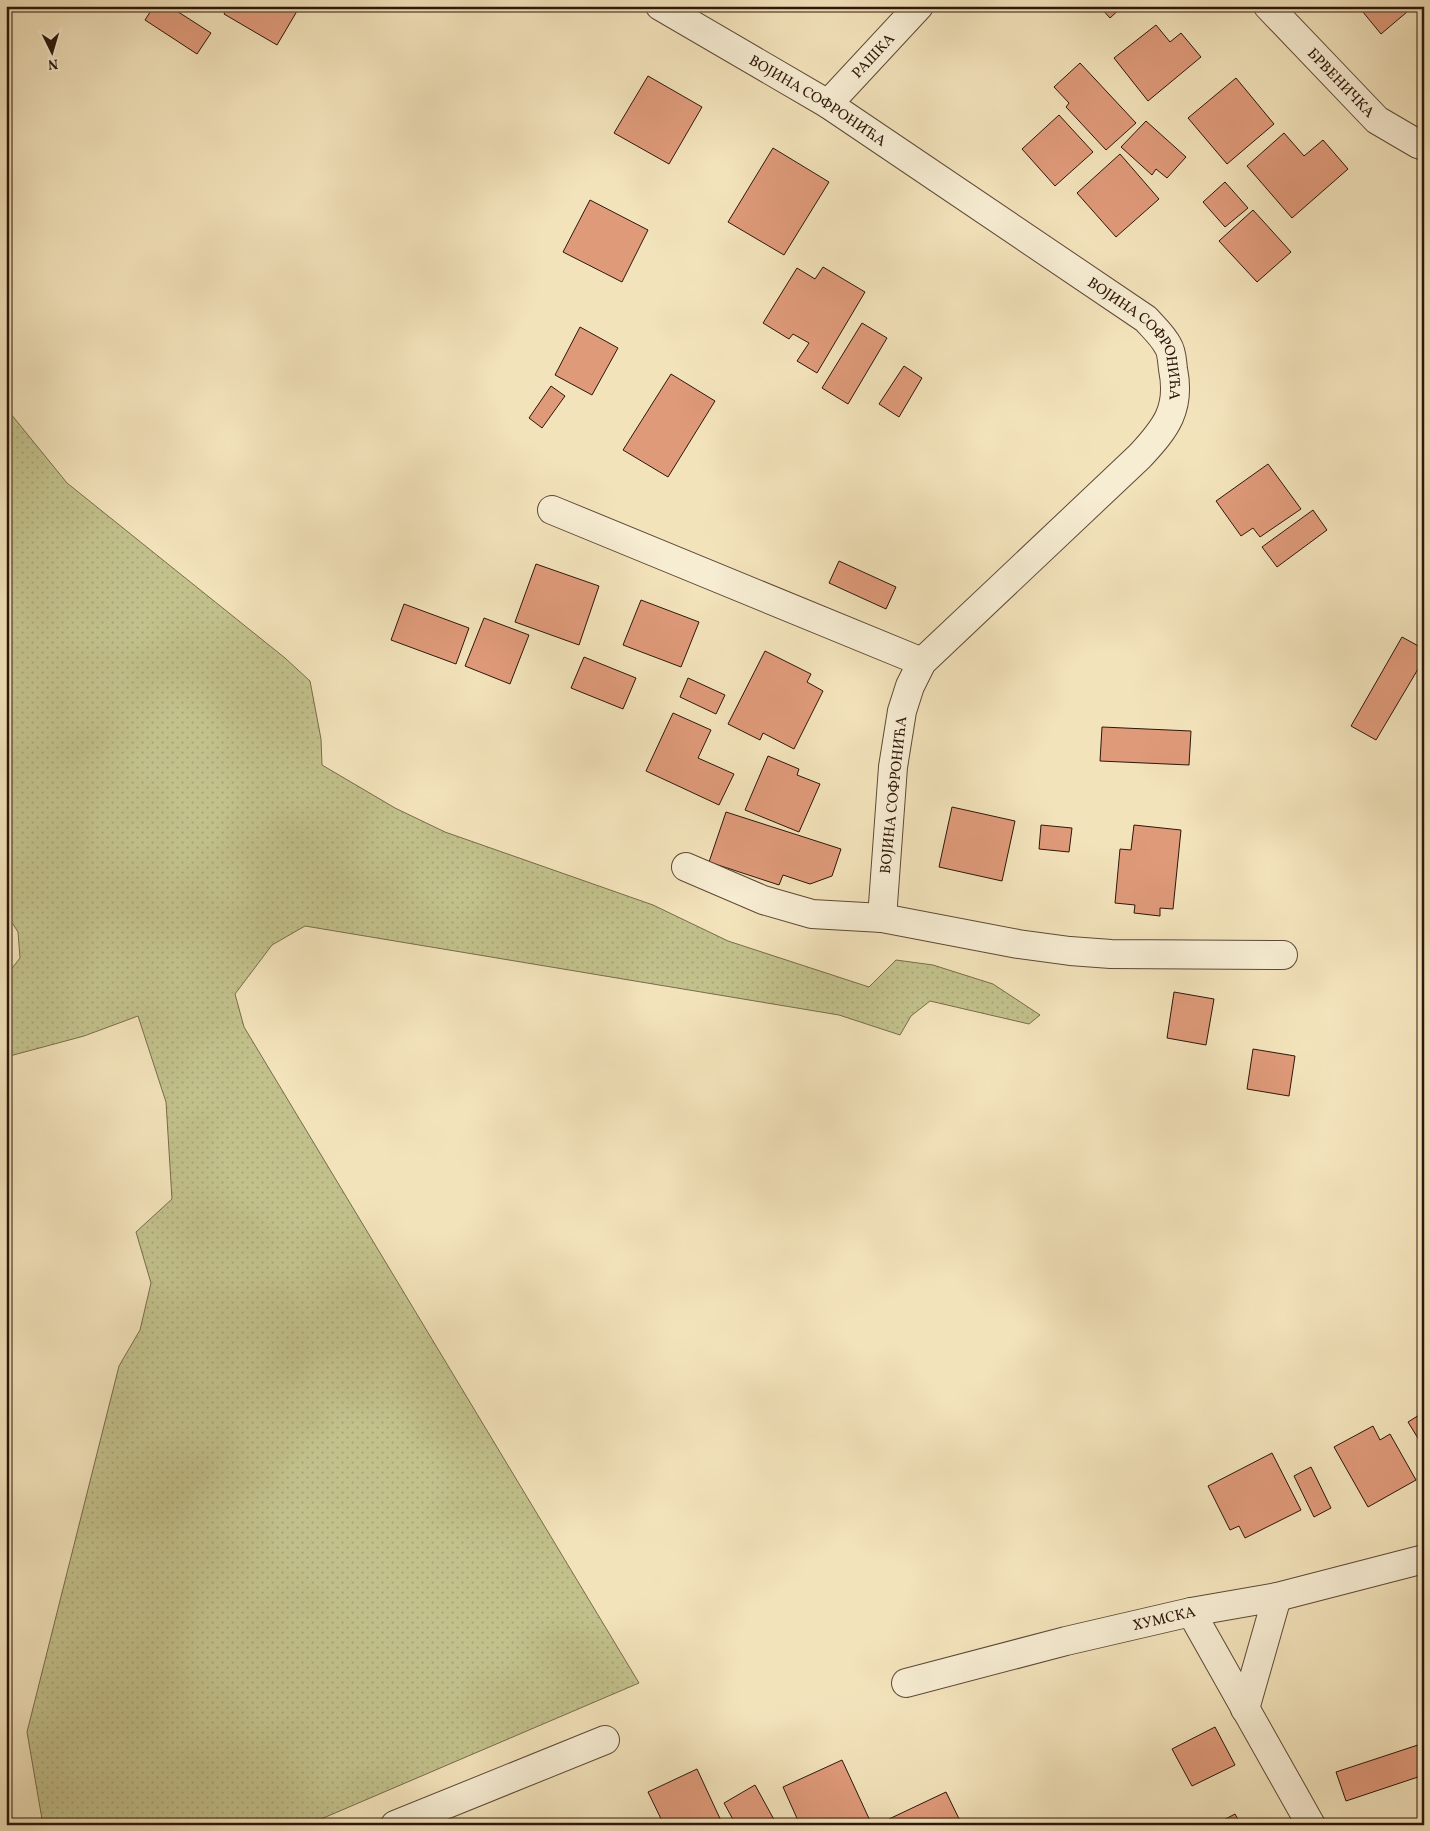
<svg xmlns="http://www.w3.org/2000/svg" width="1430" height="1831" viewBox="0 0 1430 1831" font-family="Vollkorn,serif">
  <defs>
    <pattern id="grass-dots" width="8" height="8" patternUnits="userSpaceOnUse" patternTransform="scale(1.25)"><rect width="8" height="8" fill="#c2c18c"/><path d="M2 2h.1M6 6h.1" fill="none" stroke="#a7a577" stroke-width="1.8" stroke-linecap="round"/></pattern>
  </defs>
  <rect width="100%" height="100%" fill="#f3e3bb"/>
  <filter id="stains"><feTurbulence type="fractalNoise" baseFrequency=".004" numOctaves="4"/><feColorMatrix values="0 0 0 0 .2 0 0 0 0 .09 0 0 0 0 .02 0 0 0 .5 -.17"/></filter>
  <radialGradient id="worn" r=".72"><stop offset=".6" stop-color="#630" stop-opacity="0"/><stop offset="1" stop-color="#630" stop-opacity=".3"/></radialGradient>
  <path fill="url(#grass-dots)" stroke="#786c4b" d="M6 408 67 483 285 658 310 681 321 739 322 765 395 808 445 832 653 905 728 941 869 987 896 960 933 965 993 984 1040 1015 1029 1024 930 1001 911 1016 900 1035 839 1015 305 926 272 945 235 994 244 1027 639 1683 307 1825H43L27 1732 119 1366 140 1330 151 1283 136 1232 172 1199 166 1102 138 1016 84 1036 6 1057V976L20 958 18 932 6 913Z"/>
  <path fill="#df9a7a" stroke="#2d160a" d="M154 6H169L211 33 197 54 145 20Z
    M228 6H300L277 45 224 14Z
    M1099 6H1123L1110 18Z
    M1358 6H1414L1381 34Z
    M1156 25 1170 42 1181 33 1201 57 1148 101 1114 58Z
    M1080 63 1136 123 1106 150 1066 107 1069 103 1054 87Z
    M648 76 702 107 669 164 614 133Z
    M1236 78 1274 124 1227 164 1188 118Z
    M1059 115 1093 152 1055 186 1022 149Z
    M1146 121 1186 157 1167 178 1156 169 1152 175 1121 147Z
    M1284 133 1304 156 1323 140 1348 169 1292 218 1247 166Z
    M773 148 829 182 784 255 728 222Z
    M1120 154 1159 199 1116 237 1077 193Z
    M1225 182 1248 208 1225 227 1203 202Z
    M590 200 648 230 622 282 563 252Z
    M1253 210 1291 252 1257 282 1219 241Z
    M823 267 865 292 817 373 797 361 809 343 793 334 789 339 763 323 797 268 815 279Z
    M862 323 887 338 848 404 822 388Z
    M580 327 618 348 592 395 555 375Z
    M904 366 922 378 899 417 879 404Z
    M671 374 715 401 668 477 623 450Z
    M551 386 565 396 542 428 529 418Z
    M1268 464 1301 509 1260 537 1253 528 1241 536 1216 501Z
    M1313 510 1327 530 1277 567 1262 547Z
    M839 561 896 587 886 609 829 583Z
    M536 564 599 586 579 645 515 622Z
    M641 600 699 622 681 667 623 645Z
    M404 604 469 628 456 664 391 640Z
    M484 618 529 635 510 684 465 666Z
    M1402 637 1424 649V659L1376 740 1351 726Z
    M765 651 811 674 807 682 823 691 794 749 763 733 760 740 728 724Z
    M584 657 636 678 623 709 571 688Z
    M688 678 725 695 716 714 680 697Z
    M673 713 711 730 698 758 734 774 719 805 646 771Z
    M1102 727 1191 731 1189 765 1100 761Z
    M768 756 799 769 797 775 820 784 799 832 745 810Z
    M952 807 1015 821 1002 881 939 867Z
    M726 812 841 849 832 876 810 884 783 875 779 885 709 862Z
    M1041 825 1072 828 1069 852 1039 849Z
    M1134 825 1181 830 1173 909 1160 908V916L1134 913 1135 905 1115 903 1120 849 1131 850Z
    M1174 992 1214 999 1206 1045 1167 1038Z
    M1253 1049 1295 1056 1289 1096 1247 1089Z
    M1424 1412V1448L1408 1422Z
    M1373 1426 1380 1440 1390 1434 1416 1480 1368 1507 1334 1447Z
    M1272 1453 1301 1510 1245 1538 1239 1526 1230 1530 1208 1486Z
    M1311 1467 1331 1508 1314 1517 1294 1476Z
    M1215 1727 1235 1765 1192 1786 1172 1749Z
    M1424 1743V1775L1346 1801 1336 1772Z
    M842 1760 872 1825H800L783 1787Z
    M697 1769 723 1825H664L648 1792Z
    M755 1785 777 1825H736L724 1803Z
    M946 1792 962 1825H892L889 1819Z
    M1235 1814 1241 1825H1214Z"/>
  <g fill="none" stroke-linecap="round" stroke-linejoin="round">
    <defs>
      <g id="minor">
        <path id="s1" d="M660 6 828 104 1146 319C1154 328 1163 336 1168 346 1172 352 1172 362 1173 369 1181 409 1166 428 1140 456L922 662 910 686 902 711 893 767 882 918"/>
        <path id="s2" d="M1268 6 1377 120 1418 144 1424 146"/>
        <path id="s3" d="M828 104 919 6"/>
        <path d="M552 510 922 662"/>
        <path d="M686 867 763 900 812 914 882 918 1018 944 1070 951 1111 954 1283 955"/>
        <path d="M1191 1612 1311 1825"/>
        <path id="s4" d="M906 1683 1066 1641 1191 1612 1277 1597 1424 1559"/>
        <path d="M1245 1709 1277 1597"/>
        <path d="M395 1825 605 1740"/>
      </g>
    </defs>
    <use href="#minor" stroke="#5e4936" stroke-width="30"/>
    <use href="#minor" stroke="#f7edd3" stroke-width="28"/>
  </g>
  <g text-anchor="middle" stroke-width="4" stroke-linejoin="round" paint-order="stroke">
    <g font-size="15" fill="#2d160a" stroke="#f7edd3">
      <text dy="5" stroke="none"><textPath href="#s3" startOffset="66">РАШКА</textPath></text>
      <text dy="5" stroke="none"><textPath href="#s2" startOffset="106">БРВЕНИЧКА</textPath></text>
      <text dy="5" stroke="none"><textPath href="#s1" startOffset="184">ВОЈИНА СОФРОНИЋА</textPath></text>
      <text dy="5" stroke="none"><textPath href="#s1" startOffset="589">ВОЈИНА СОФРОНИЋА</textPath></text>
      <text transform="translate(893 795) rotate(-84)" y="5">ВОЈИНА СОФРОНИЋА</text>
      <text dy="5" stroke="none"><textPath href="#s4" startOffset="266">ХУМСКА</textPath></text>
    </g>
  </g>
  <rect width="1430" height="1831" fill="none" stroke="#f3e3bb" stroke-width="25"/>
  <rect x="8" y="8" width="1415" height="1816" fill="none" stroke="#2d160a" stroke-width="2.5"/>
  <rect x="12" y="12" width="1405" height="1806" fill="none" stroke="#2d160a"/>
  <g transform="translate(52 52) rotate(175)" stroke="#f7edd3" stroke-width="4" paint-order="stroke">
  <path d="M0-4L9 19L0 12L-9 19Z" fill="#2d160a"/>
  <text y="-8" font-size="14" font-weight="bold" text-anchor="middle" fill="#2d160a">N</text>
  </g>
  <rect width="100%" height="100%" filter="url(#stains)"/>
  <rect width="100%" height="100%" fill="url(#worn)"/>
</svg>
